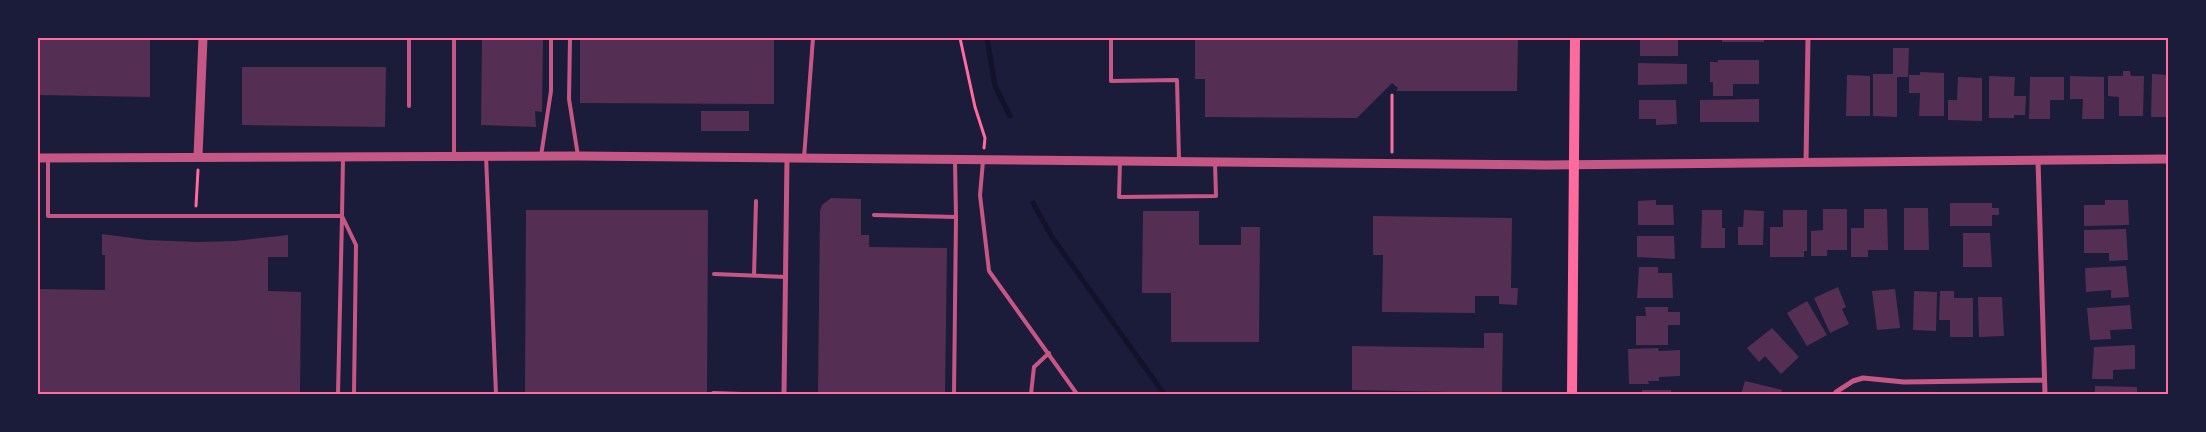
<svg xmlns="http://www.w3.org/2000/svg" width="2206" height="432" viewBox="0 0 2206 432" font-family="'Asap Condensed',sans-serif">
  <rect width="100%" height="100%" fill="#1b1b3a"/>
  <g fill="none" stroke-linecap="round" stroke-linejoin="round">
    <path stroke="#12122b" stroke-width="5" d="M987 38 995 86 1010 116
      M1033 203 1052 237 1164 394"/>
  </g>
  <path fill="#542f53" d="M38 38H150V97L38 95Z
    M482 38H543L542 112 535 111 536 127 481 125Z
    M580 38H774V104L580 103Z
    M1195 38H1518L1517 91H1396L1398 88 1392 83 1357 118 1205 117V79H1195Z
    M1640 38H1678V56H1640Z
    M1722 38H1764V42H1722Z
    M1893 48H1909L1908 77H1897V117L1873 116V74H1893Z
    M1718 60H1759V84H1733V96H1713V82H1710V62H1718Z
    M1638 63 1687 64V84L1638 85Z
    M242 67H386L385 127 242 125Z
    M2123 71H2130L2131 76H2144L2143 116H2119V97L2108 96V76H2123Z
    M1920 72 1944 73V116H1919L1920 93H1909V75H1920Z
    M2152 74 2168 75V117H2151Z
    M1847 75 1870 76V116H1846Z
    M1989 76 2015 77 2014 96H2026L2025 115H2014V118H1989Z
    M2070 76 2104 77V119H2082L2083 99H2070Z
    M1958 77 1982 78V121L1948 120V100H1957Z
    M2030 77H2064V100H2050V119H2029Z
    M1759 99V122H1700V100Z
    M1639 100H1676L1677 124 1656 125V119H1639Z
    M701 111H749V131H701Z
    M831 198 861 199V235H869V247L947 248 945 394H818L820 211 822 205Z
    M1656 200V205H1673L1674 225H1638V201Z
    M2105 200H2128L2129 225 2084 226V205H2105Z
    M1950 203H1992V208H1999V215H1992V226H1950Z
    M1904 208H1928L1929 250H1904Z
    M1823 209H1847V250H1827V256H1811V231L1823 230Z
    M1864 209H1887L1888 250H1868V257H1851V228H1864Z
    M526 210H708L707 394H525Z
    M1702 210H1722V228H1725V248H1701Z
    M1744 210 1764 211 1763 245H1738V227H1743Z
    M1783 210H1807V251H1804V257H1770V227H1783Z
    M1143 211H1199V245H1241V227H1260L1259 342H1171V293H1142Z
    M1373 216 1512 218 1511 288H1518L1517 305 1499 304V296H1475V313L1382 312 1383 255H1373Z
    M2126 229 2128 260 2109 261V253H2084V230Z
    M1963 233H1990L1992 267H1963Z
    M102 234 147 240 197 242 235 241 288 235V257H268V291L301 292 300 394H38V289L105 290V255H102Z
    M1637 236H1674L1675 259 1637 257Z
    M2126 266 2129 297 2111 298V290L2086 292 2085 268Z
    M1639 267H1658V273H1672L1673 298H1637Z
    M1838 287 1846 307 1842 309 1849 324 1830 333 1814 298Z
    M1895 289 1900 328 1877 330 1872 291Z
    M1914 291 1937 292 1936 331 1913 330Z
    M1940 291H1954V298H1973V337H1950V320H1939Z
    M1978 297H2002L2004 336 1979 337Z
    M1807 301 1827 335 1807 346 1787 313Z
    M2130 305 2132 329 2110 330 2111 339 2090 340 2087 308Z
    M1645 307H1668V312H1680V325H1668V345H1636V316H1646Z
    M1772 328 1799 357 1781 374 1765 356 1759 362 1747 348Z
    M1484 333H1503L1502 393 1352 390V346L1484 348Z
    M2135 345V369L2113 370V379H2092L2094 347Z
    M1658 348 1659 351 1680 350V376L1659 377V381H1648L1649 384H1629L1628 349Z
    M1745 381 1782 390 1781 394H1741Z
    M2095 386 2137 387V394H2095Z
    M1642 390H1671V394H1642Z"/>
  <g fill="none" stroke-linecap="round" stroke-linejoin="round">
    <path stroke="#ff6b9d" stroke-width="3" d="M960 38 975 107 985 138 984 148
      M1392 152V95
      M196 206 198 170"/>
    <path stroke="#c65784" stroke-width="4" d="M409 38V106
      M570 38 569 99 578 156
      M1111 38V81L1177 80 1179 160
      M454 156V38
      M486 156 496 394
      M541 156 551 91V38
      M48 158V216H342L343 158
      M804 158 813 38
      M983 161 980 195 989 271 1077 394
      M1120 162 1119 197 1216 196 1215 163
      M874 215 956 217
      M342 216 356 245 354 394
      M714 274 786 277
      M754 276 756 201
      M713 393 742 394
      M338 394 342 218
      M954 394 956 217 955 161
      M1031 394 1034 367 1049 353"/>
    <path stroke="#c65784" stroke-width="5" d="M2038 160 2045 394
      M1806 161 1808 38
      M784 394 787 158
      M1835 394 1836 392 1853 381 1863 378 1904 382 2044 380"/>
    <path stroke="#c65784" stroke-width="9" d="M198 156 203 38
      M38 158 578 156 1545 165 2168 159"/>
    <path stroke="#ff6b9d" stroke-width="10" d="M1572 394 1575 38"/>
  </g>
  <rect width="2206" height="432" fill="none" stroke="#1b1b3a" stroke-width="78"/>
  <rect x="39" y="39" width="2128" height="354" fill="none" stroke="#ff6b9d" stroke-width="2"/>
</svg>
